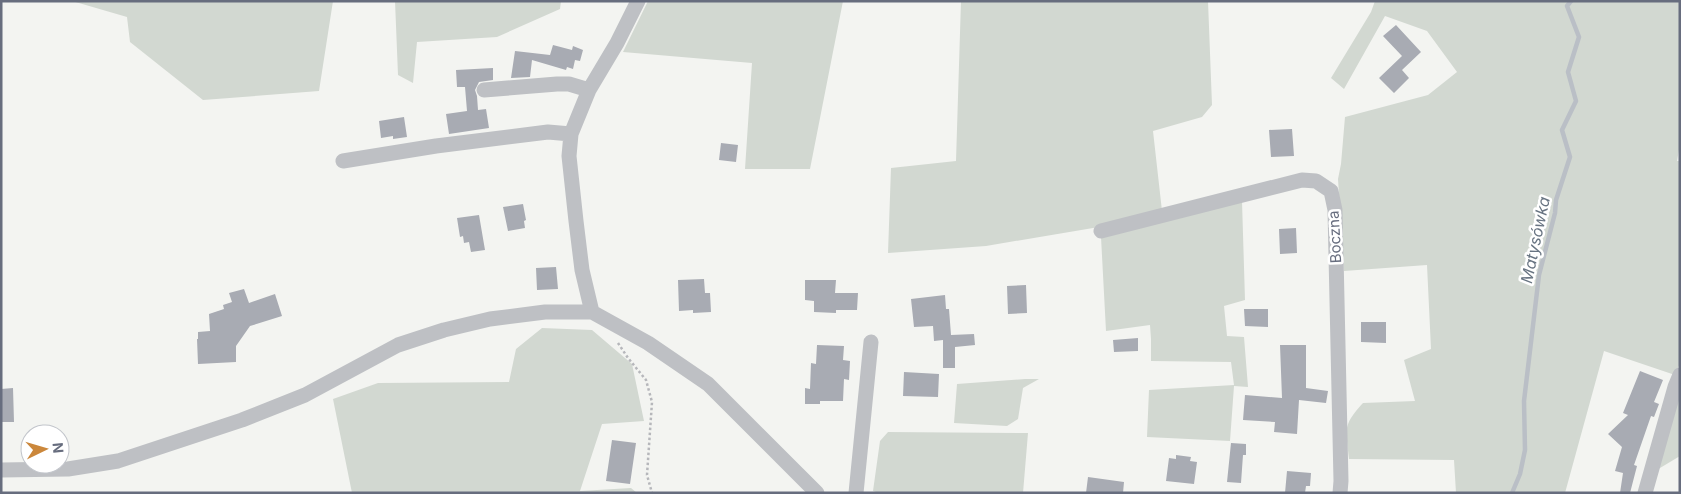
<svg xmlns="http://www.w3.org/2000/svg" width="1681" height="494" viewBox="0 0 1681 494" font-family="Inter,sans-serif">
  <rect width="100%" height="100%" fill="#f3f4f1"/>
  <path fill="#d2d8d1" d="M72 1H333L319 91 203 100 130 42 127 17Z
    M395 1H561L560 9 497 37 417 42 413 83 398 75Z
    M648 1H843L810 169H745L752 63 623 52Z
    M961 1H1208L1212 105 1202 117 1153 131 1162 211 1099 227 986 246 888 253 891 168 956 161Z
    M1375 1H1680V144L1677 161H1680V363L1675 375 1604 351 1565 493H1456L1454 460 1349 459C1346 429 1342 426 1363 403L1415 401 1404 360 1431 349 1427 265 1344 271 1338 179 1341 164 1345 117 1428 95 1457 72 1427 31 1385 16 1344 89 1331 78 1371 12Z
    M1242 201 1245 300 1224 306 1227 336 1244 337 1248 387 1234 386 1230 441 1147 437 1149 390 1234 385 1231 362 1151 361V339L1150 325 1106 331 1101 237Z
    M542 328 592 330 632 364 644 421 602 424 580 491 631 488 637 493H352L333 399 378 383 509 382 516 349Z
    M1025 379H1039L1023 388 1018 419 1007 426 954 423 957 384Z
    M1680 391V456L1655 471Z
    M888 432 1028 433 1023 493H879L873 491 880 441Z"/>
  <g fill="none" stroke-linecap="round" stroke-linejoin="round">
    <path stroke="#babfc6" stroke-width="4.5" d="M1512 493 1520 474 1525 450 1524 401 1539 275 1555 213 1556 200 1570 157 1562 130 1576 101 1568 72 1579 37 1567 6 1571 1"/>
  </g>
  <path fill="#a8abb3" d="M1396 25 1421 52 1402 70 1409 78 1394 93 1379 78 1402 56 1383 36Z
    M553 45 572 50 573 46 583 50 580 61 575 60 573 69 567 67 566 70 532 60 530 77 511 78 515 51 550 55Z
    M493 68V80L479 82 475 90 477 96 478 110 486 109 489 128 449 134 446 114 467 111 465 87H457L456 70Z
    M404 117 407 137 393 139V136L381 138 379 121Z
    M1292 129 1294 156 1271 157 1269 130Z
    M721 143 738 145 736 162 719 160Z
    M523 204 526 220 524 221 525 228 508 231 503 207Z
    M479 215 485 250 471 252 469 242 464 243 463 236 460 237 457 218Z
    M1296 228 1297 253 1280 254 1279 229Z
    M556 267 558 289 537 290 536 268Z
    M704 279 705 293H710L711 312 693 313V310L679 311 678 280Z
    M805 280H836L835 293H858L857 310H836V313L814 312V301L805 300Z
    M1026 285 1027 313 1008 314 1007 286Z
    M244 289 249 303 275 294 282 316 250 326 236 346V362L198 364 197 339H198V332L210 331 209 314 224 309 223 305 232 302 229 293Z
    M945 295 946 309H949L951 335 974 334 975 345 955 347V368H943V340L934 341 933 326 914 327 911 299Z
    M1244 309H1268V327L1245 326Z
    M1361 322H1386V343L1361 342Z
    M1138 338V351L1114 352 1113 340Z
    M817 345 844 346 843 360 850 361 849 380 844 379 843 401H820V404H805V388L810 389 811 363 816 364Z
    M1280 345H1306V388L1328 391 1326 403 1299 400 1297 434 1274 432 1275 422 1243 420 1245 395 1282 398Z
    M1640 371 1663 380 1654 402 1659 404 1654 417 1651 416 1634 465 1637 466 1630 493H1620L1623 473 1615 471 1622 447 1608 434 1628 415 1623 413Z
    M904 372 939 374 938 397 903 396Z
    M13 388 14 422H1V389Z
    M612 440 636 443 630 484 606 481Z
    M1231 443 1246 444V455H1243L1241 483 1227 482Z
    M1176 455 1191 457 1190 461 1197 462 1194 484 1166 481 1169 458 1176 459Z
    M1287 471 1311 473 1310 486H1306L1305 493H1285Z
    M1088 477 1124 482 1123 493H1086Z"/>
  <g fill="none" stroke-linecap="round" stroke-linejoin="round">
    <path stroke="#b6b7bb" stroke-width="2.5" stroke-dasharray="2.5 2.5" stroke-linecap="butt" d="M618 343 628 358 646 380 652 402 647 475 652 493"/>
    <path stroke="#bec0c4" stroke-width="15" d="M484 90 557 84H569L589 90
      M343 161 436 146 548 132 571 134
      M1101 231 1302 180 1316 181 1331 191 1335 210 1341 481 1340 493
      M592 312 582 270 576 221 569 156 571 134 589 90 617 43 638 1
      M1 470 68 469 118 461 242 420 305 395 398 345 444 330 490 319 545 312H592L648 343 708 384 817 493
      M856 493 871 342
      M1645 493 1675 387 1680 375"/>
  </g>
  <g text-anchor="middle" stroke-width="5" stroke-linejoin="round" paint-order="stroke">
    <g font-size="15" fill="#676d7e" stroke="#fff">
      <text transform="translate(1335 237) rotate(-93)" y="5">Boczna</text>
    </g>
    <g font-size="16" font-style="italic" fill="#687482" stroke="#fff">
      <text transform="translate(1535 240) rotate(-78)" y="6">Matysówka</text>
    </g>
  </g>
  <rect width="1681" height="494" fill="none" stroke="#676d7e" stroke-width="5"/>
  <g transform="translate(45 449) rotate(85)"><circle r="24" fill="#ffffff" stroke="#c2c5cb"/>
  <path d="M0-4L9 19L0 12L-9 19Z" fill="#cb873b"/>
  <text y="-8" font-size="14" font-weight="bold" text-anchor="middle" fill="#676d7e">N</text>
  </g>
</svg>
